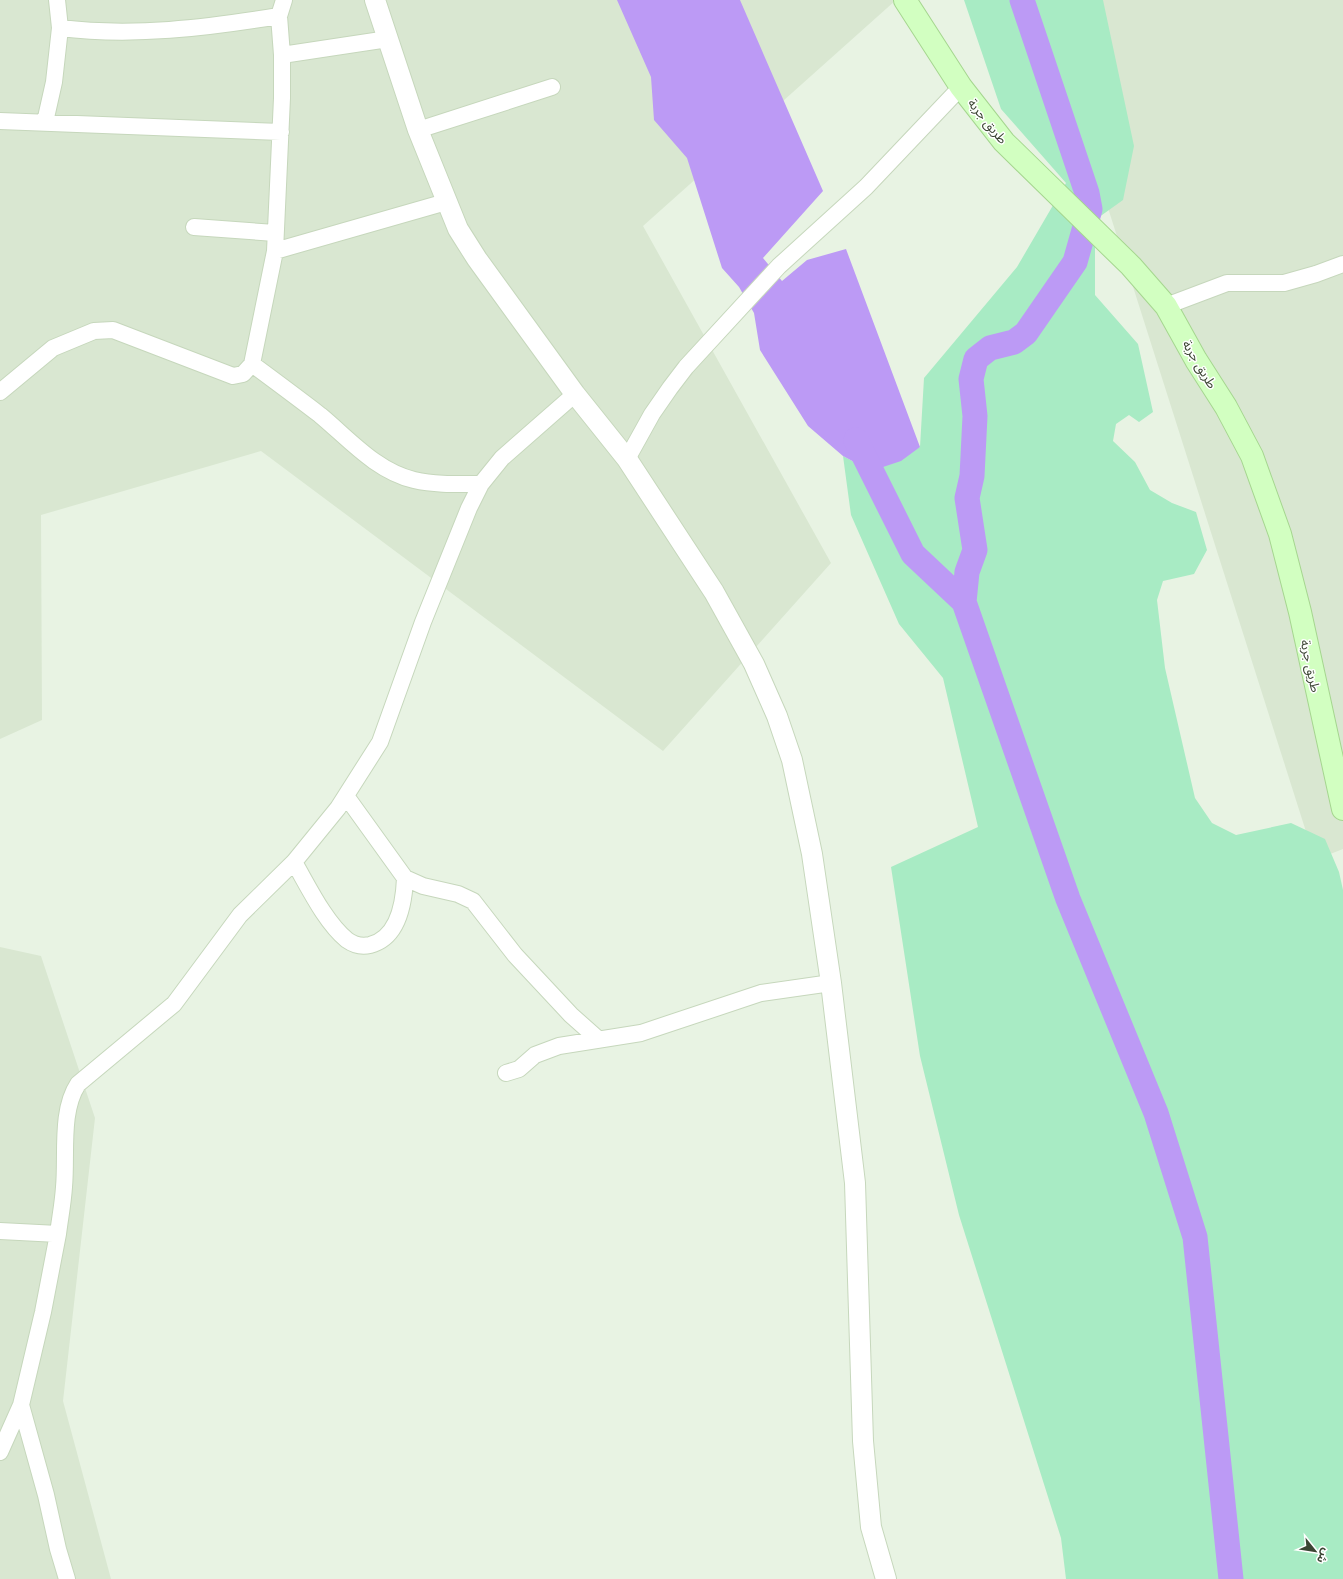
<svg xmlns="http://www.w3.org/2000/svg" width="1343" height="1579" viewBox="0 0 1343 1579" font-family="'Space Grotesk','Noto Sans Arabic',sans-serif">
  <rect width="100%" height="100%" fill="#e8f3e3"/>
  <path fill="#d9e7d1" d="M0 0H896L643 226 831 563 663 751 261 451 41 515 42 720 0 739Z
    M1042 0H1343V849L1315 860Z
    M0 947 41 956 95 1118 63 1401 111 1579H0Z"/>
  <path fill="#a8ebc4" d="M964 0H1103L1134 146 1123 200 1095 220V295L1138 344 1153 412 1139 422 1129 415 1116 424 1113 441 1135 462 1150 490 1172 503 1196 512 1207 550 1194 574 1163 581 1157 600 1165 668 1195 798 1212 823 1236 835 1291 823 1325 839 1339 872 1343 890V1579H1066L1061 1538 959 1215 920 1056 891 867 978 827 943 678 899 624 851 515 843 456 871 471 920 447 924 378 1017 267 1066 183 1001 109Z"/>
  <path fill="#bc9af5" d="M617 0H740L823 191 763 258 782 281 807 260 846 249 920 447 901 461 871 471 843 456 808 426 760 350 754 313 739 287 722 268 687 158 654 120 651 77Z"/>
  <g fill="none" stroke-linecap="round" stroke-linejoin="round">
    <path stroke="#bc9af5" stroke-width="25" d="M856 440 913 554 964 602 1068 899 1156 1113 1195 1237 1231 1579
      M964 602 967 572 975 550 967 498 972 476 975 416 971 379 976 359 990 348 1014 342 1026 333 1075 262 1090 209 1087 193 1022 0"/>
    <defs>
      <path id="minor" d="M60 28C133 37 206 28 279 16
        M282 55 388 39
        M0 121 281 132
        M45 122 54 82 60 28 57 0
        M418 130 552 87
        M194 227 275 233
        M275 251 446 202
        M1166 306 1227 283H1284L1316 274 1343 264
        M252 364C275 381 298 398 320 415 349 439 376 471 414 480 436 485 459 484 481 484
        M0 392 53 348 94 331 113 330 233 376 243 374 252 364 275 251 282 98V55L279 16 284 0
        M627 459 652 414 670 388 686 367 779 266 866 187 961 87
        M346 796 405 878 423 886 458 894 473 901 515 955 571 1015 598 1039
        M294 862C308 886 325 922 347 940 354 945 361 947 370 945 398 938 404 903 405 878
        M506 1073 519 1069 535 1055 559 1046 641 1033 761 993 831 983
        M0 1231 58 1234C60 1218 63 1203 64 1187 67 1155 60 1111 78 1084L174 1004 240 915 294 862 338 808 380 742 423 622 469 508 481 484 502 458 575 394
        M21 1405 46 1495 58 1549 67 1579
        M0 1452 21 1405 43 1312 58 1234"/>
      <path id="tertiary" d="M375 0 418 130 458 229 477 259 575 394 627 459 714 592 754 664 777 716 792 760 812 854 831 983 855 1183 863 1441 871 1527 886 1579"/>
      <path id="secondary" d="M905 0 961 87 1004 142 1131 266 1166 306 1196 360 1226 407 1252 456 1280 534 1300 612 1343 809"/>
    </defs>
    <use href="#minor" stroke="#c6d7bc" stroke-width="18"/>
    <use href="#tertiary" stroke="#c6d7bc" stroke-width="22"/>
    <use href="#secondary" stroke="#a5d68f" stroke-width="24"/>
    <use href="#minor" stroke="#fff" stroke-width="16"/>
    <use href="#tertiary" stroke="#fff" stroke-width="20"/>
    <use href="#secondary" stroke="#d2ffc1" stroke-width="22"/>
  </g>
  <g text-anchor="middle" stroke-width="3" stroke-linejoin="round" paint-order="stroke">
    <g font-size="13" fill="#3b4533" stroke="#fff">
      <text transform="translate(988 121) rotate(51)" y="5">طريق جربة</text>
      <text transform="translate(1200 364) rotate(59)" y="5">طريق جربة</text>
      <text transform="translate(1311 666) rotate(78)" y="5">طريق جربة</text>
    </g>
  </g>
  <g transform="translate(1315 1551) rotate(120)" stroke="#ffffff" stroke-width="3" paint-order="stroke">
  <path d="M0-3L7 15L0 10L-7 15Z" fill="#3b4533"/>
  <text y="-6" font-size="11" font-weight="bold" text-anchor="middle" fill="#3b4533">ش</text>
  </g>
</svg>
